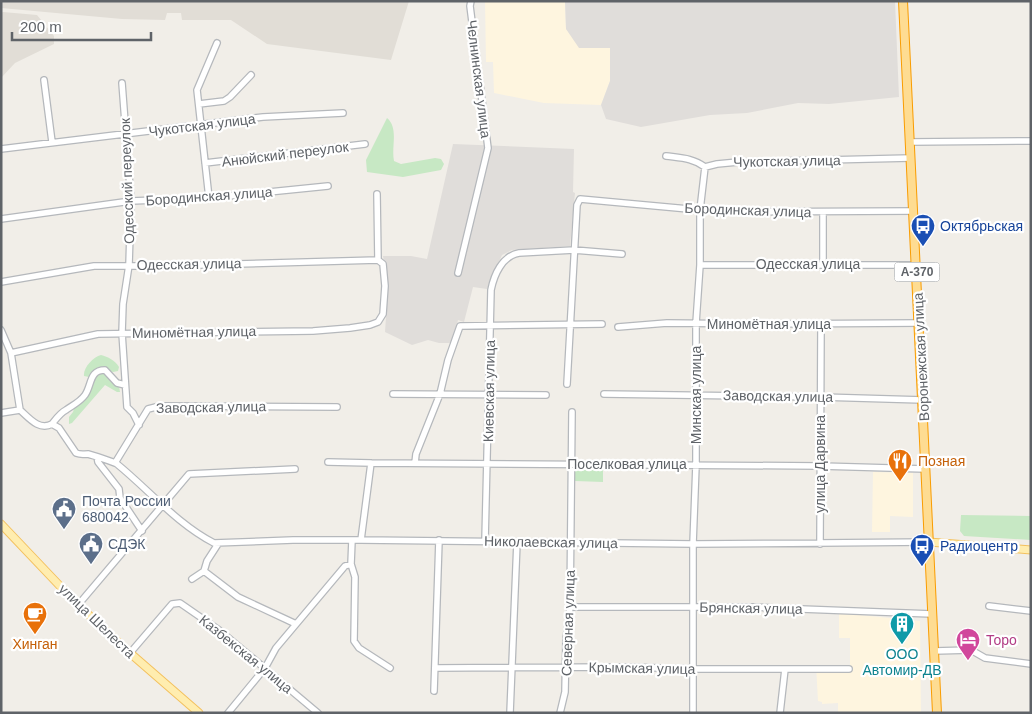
<svg xmlns="http://www.w3.org/2000/svg" width="1032" height="714" viewBox="0 0 1032 714" font-family="Arial,sans-serif">
  <rect width="100%" height="100%" fill="#f1eee8"/>
  <path fill="#fef5df" d="M485 1H565L566 29 610 47V81L601 105 544 103 494 93 493 62H486Z
    M873 472 913 473V517L890 516V532H872Z
    M839 613 920 621 921 713H838V703L822 704V702L818 701 816 665H850V638H839Z"/>
  <path fill="#e0ddda" d="M565 1H895L899 97 829 104 798 103 747 113 710 115 641 127 606 119 601 105 610 81V48H579L566 29Z
    M453 144 574 149 573 192 575 193 570 246 512 250 502 255 487 289 473 287 464 322 458 320 452 343H439L428 340 412 345 385 332 388 287 383 256H411L427 259Z"/>
  <path fill="#e1ddd6" d="M1 1H409L391 60 267 44 231 20H182L181 13H167L165 20 122 19 1 8Z
    M3 12 37 15 54 36V44L15 63 1 78V13Z"/>
  <path fill="#c7e8c4" d="M387 118C399 128 391 147 394 161L401 164 435 158 441 159 444 164 441 170 403 177 367 172 366 160Z
    M101 355C108 357 115 360 119 367L118 371 113 372C102 367 96 367 89 377L84 376C83 368 93 357 101 355Z
    M105 372 119 386 120 392H117L105 385 72 423 69 424V417L73 412 75 405 97 374Z
    M575 468 603 469V482L575 481Z
    M961 515 1031 516V540L964 536 960 531Z"/>
  <g fill="none" stroke-linecap="round" stroke-linejoin="round">
    <defs>
      <path id="minor" d="M44 80 52 142
        M122 83 131 201 129 265 123 304 122 333 127 407 133 413 139 425
        M199 104 224 101 230 97 251 75
        M910 142 1031 141
        M1 149 263 117 343 113
        M666 156C681 158 693 158 705 167L717 164 738 162 911 158
        M205 163 365 144
        M209 198 197 90 217 43
        M1 219 131 201 209 198 328 186
        M823 264V213
        M700 265H916
        M458 273 488 148 470 6 471 1
        M1 282 94 266H163L378 260
        M618 327 667 323 759 324 919 323
        M1 330 11 353 20 410C29 418 39 431 52 424L59 428 76 453C81 455 83 454 88 454 92 455 114 462 117 464 149 490 177 524 214 543L293 540H361L693 544 929 542
        M11 353 98 334 313 331 350 328 370 325 378 322 383 314 385 286 383 264 378 260 377 194
        M567 384 577 205 580 199 721 212 913 211
        M393 394 546 395
        M604 394 821 397 923 400
        M1 413 20 410
        M52 424C56 419 60 413 66 410 73 405 80 402 85 395 92 385 89 370 105 370L117 383 125 385
        M97 457 98 462 119 489 120 498 142 531
        M328 462 371 463 820 466 926 469
        M115 463 148 409 160 406 337 407
        M415 463 416 454 440 394 448 360 460 326 602 324
        M352 540 351 564 355 577 354 641 359 648 390 668
        M361 540 371 463
        M485 541 491 290C494 275 502 256 519 253L574 250 622 254
        M820 544 821 324
        M204 571 238 597 296 624
        M192 579 204 571 207 561 218 544
        M78 605 189 474 295 469
        M989 606 1031 611
        M570 607H752L932 614
        M934 651 971 650 985 658 1031 664
        M130 653 172 604 180 603 219 630 318 713
        M435 668 625 667 695 669H849
        M434 691 439 540
        M228 713 265 668 276 648 345 566 351 564
        M510 713 517 542
        M560 713 565 692 566 640 570 607 572 412
        M693 713V544L696 465V323L700 265V210L705 167
        M780 713 785 669"/>
      <path id="major" d="M1 524 78 605 130 653 199 713
        M929 542 1031 550"/>
      <path id="highway" d="M903 1 937 713"/>
    </defs>
    <use href="#minor" stroke="#b5b8bc" stroke-width="8"/>
    <use href="#major" stroke="#f3c15f" stroke-width="9"/>
    <use href="#highway" stroke="#f99c00" stroke-width="10"/>
    <use href="#minor" stroke="#fff" stroke-width="5.5"/>
    <use href="#major" stroke="#ffedaf" stroke-width="7"/>
    <use href="#highway" stroke="#fedc92" stroke-width="8"/>
  </g>
  <defs>
    <symbol id="bus-pin" viewBox="-11 -11 22 30"><path d="M0 17L-7.5 6A9.5 9.5 0 1 1 7.5 6Z" fill="#1a4fb4" stroke="#fff"/><path d="M-5-6H5V4H4V6H2V4H-2V6H-4V4H-5ZM-3.5-4V0h7V-4ZM-3.5 1.2v1.5H-2V1.2ZM2 1.2v1.5H3.5V1.2Z" fill="#fff"/></symbol>
    <symbol id="restaurant-pin" viewBox="-11 -11 22 30"><path d="M0 17L-7.5 6A9.5 9.5 0 1 1 7.5 6Z" fill="#e8710a" stroke="#fff"/><path d="M-5-6h1v4h1v-4h1v4h1v-4h1v5L-1.5 .5V6h-2V.5L-5-1ZM5-6V6H3V1.5H1.5Q1.5-4 5-6Z" fill="#fff"/></symbol>
    <symbol id="civic-pin" viewBox="-11 -11 22 30"><path d="M0 17L-7.5 6A9.5 9.5 0 1 1 7.5 6Z" fill="#5c6f8a" stroke="#fff"/><path d="M-.6-6.5H3V-4.5H.6V-3L4-1V1h2V6H-6V1h2V-1L-.6-3ZM-1.2 2.5V6h2.4V2.5Z" fill="#fff"/></symbol>
    <symbol id="cafe-pin" viewBox="-11 -11 22 30"><path d="M0 17L-7.5 6A9.5 9.5 0 1 1 7.5 6Z" fill="#e8710a" stroke="#fff"/><path d="M-5.5-4.5H6V0H3Q3 3.5 0 3.5H-2.5Q-5.5 3.5-5.5 0ZM3-3.2v2h1.7v-2ZM-6 4.5H4V6H-6Z" fill="#fff"/></symbol>
    <symbol id="building-pin" viewBox="-11 -11 22 30"><path d="M0 17L-7.5 6A9.5 9.5 0 1 1 7.5 6Z" fill="#0f9aa8" stroke="#fff"/><path d="M-4-6H4V6H1V3H-1V6H-4ZM-2.5-4.3h1.7v1.8h-1.7ZM.8-4.3h1.7v1.8H.8ZM-2.5-1h1.7V.8h-1.7ZM.8-1h1.7V.8H.8Z" fill="#fff"/></symbol>
    <symbol id="hotel-pin" viewBox="-11 -11 22 30"><path d="M0 17L-7.5 6A9.5 9.5 0 1 1 7.5 6Z" fill="#d1479c" stroke="#fff"/><path d="M-6-4.5h1.5V1H6V5H4.5V3h-9V5H-6ZM-4 0a1.8 1.8 0 1 1 3.6 0ZM.5 0V-2.5h3Q6-2.5 6 0Z" fill="#fff"/></symbol>
  </defs>
  <g fill-rule="evenodd">
    <use href="#bus-pin" x="909" y="212" width="28" height="38"/>
    <use href="#restaurant-pin" x="886" y="447" width="28" height="38"/>
    <use href="#civic-pin" x="50" y="495" width="28" height="38"/>
    <use href="#civic-pin" x="77" y="530" width="28" height="38"/>
    <use href="#bus-pin" x="908" y="532" width="28" height="38"/>
    <use href="#cafe-pin" x="21" y="600" width="28" height="38"/>
    <use href="#building-pin" x="888" y="610" width="28" height="38"/>
    <use href="#hotel-pin" x="954" y="626" width="28" height="38"/>
  </g>
  <g text-anchor="middle" stroke-width="4.5" stroke-linejoin="round" paint-order="stroke">
    <rect fill="#fff" stroke="#8f9295" stroke-width="1" x="894.5" y="262.5" width="45" height="19" rx="4"/>
    <g font-size="12" font-weight="bold" fill="#5f6368">
      <text x="917" y="276">А-370</text>
    </g>
    <g font-size="14" fill="#5f6368" stroke="#fff">
      <text transform="translate(479 79) rotate(83)" y="5">Челнинская улица</text>
      <text transform="translate(202 125) rotate(-7)" y="5">Чукотская улица</text>
      <text transform="translate(285 154) rotate(-7)" y="5">Анюйский переулок</text>
      <text transform="translate(787 161) rotate(-1)" y="5">Чукотская улица</text>
      <text transform="translate(127 181) rotate(-92)" y="5">Одесский переулок</text>
      <text transform="translate(209 196) rotate(-4)" y="5">Бородинская улица</text>
      <text transform="translate(748 210) rotate(2)" y="5">Бородинская улица</text>
      <text transform="translate(189 264) rotate(-1)" y="5">Одесская улица</text>
      <text x="808" y="269">Одесская улица</text>
      <text x="769" y="329">Миномётная улица</text>
      <text transform="translate(194 332) rotate(-1)" y="5">Миномётная улица</text>
      <text transform="translate(921 357) rotate(-93)" y="5">Воронежская улица</text>
      <text transform="translate(489 391) rotate(-89)" y="5">Киевская улица</text>
      <text transform="translate(696 395) rotate(-90)" y="5">Минская улица</text>
      <text transform="translate(778 396) rotate(1)" y="5">Заводская улица</text>
      <text transform="translate(211 407) rotate(-1)" y="5">Заводская улица</text>
      <text x="627" y="469">Поселковая улица</text>
      <text transform="translate(820 464) rotate(-90)" y="5">улица Дарвина</text>
      <text transform="translate(551 542) rotate(1)" y="5">Николаевская улица</text>
      <text transform="translate(751 608) rotate(1)" y="5">Брянская улица</text>
      <text transform="translate(97 621) rotate(44)" y="5">улица Шелеста</text>
      <text transform="translate(568 623) rotate(-88)" y="5">Северная улица</text>
      <text transform="translate(246 654) rotate(39)" y="5">Казбекская улица</text>
      <text transform="translate(642 668) rotate(1)" y="5">Крымская улица</text>
    </g>
    <g font-size="14" fill="#164399" stroke="#fff" text-anchor="start">
      <text x="940" y="231">Октябрьская</text>
      <text x="940" y="551">Радиоцентр</text>
    </g>
    <g font-size="14" fill="#c56008" stroke="#fff" text-anchor="start">
      <text x="918" y="466">Позная</text>
      <text x="35" y="649" text-anchor="middle">Хинган</text>
    </g>
    <g font-size="14" fill="#4e5e75" stroke="#fff" text-anchor="start">
      <text x="82" y="506">Почта России<tspan x="82" dy="16">680042</tspan></text>
      <text x="108" y="549">СДЭК</text>
    </g>
    <g font-size="14" fill="#b23c85" stroke="#fff" text-anchor="start">
      <text x="986" y="645">Торо</text>
    </g>
    <g font-size="14" fill="#0d838f" stroke="#fff">
      <text x="902" y="659">ООО<tspan x="902" dy="16">Автомир-ДВ</tspan></text>
    </g>
  </g>
  <rect width="1032" height="714" fill="none" stroke="#5f6368" stroke-width="5"/>
  <path d="M12 32v8h139v-8" fill="none" stroke="#5f6368" stroke-width="2.5"/>
  <text x="20" y="32" font-size="15" fill="#5f6368" stroke="#ffffff" stroke-width="4" paint-order="stroke">200 m</text>
</svg>
